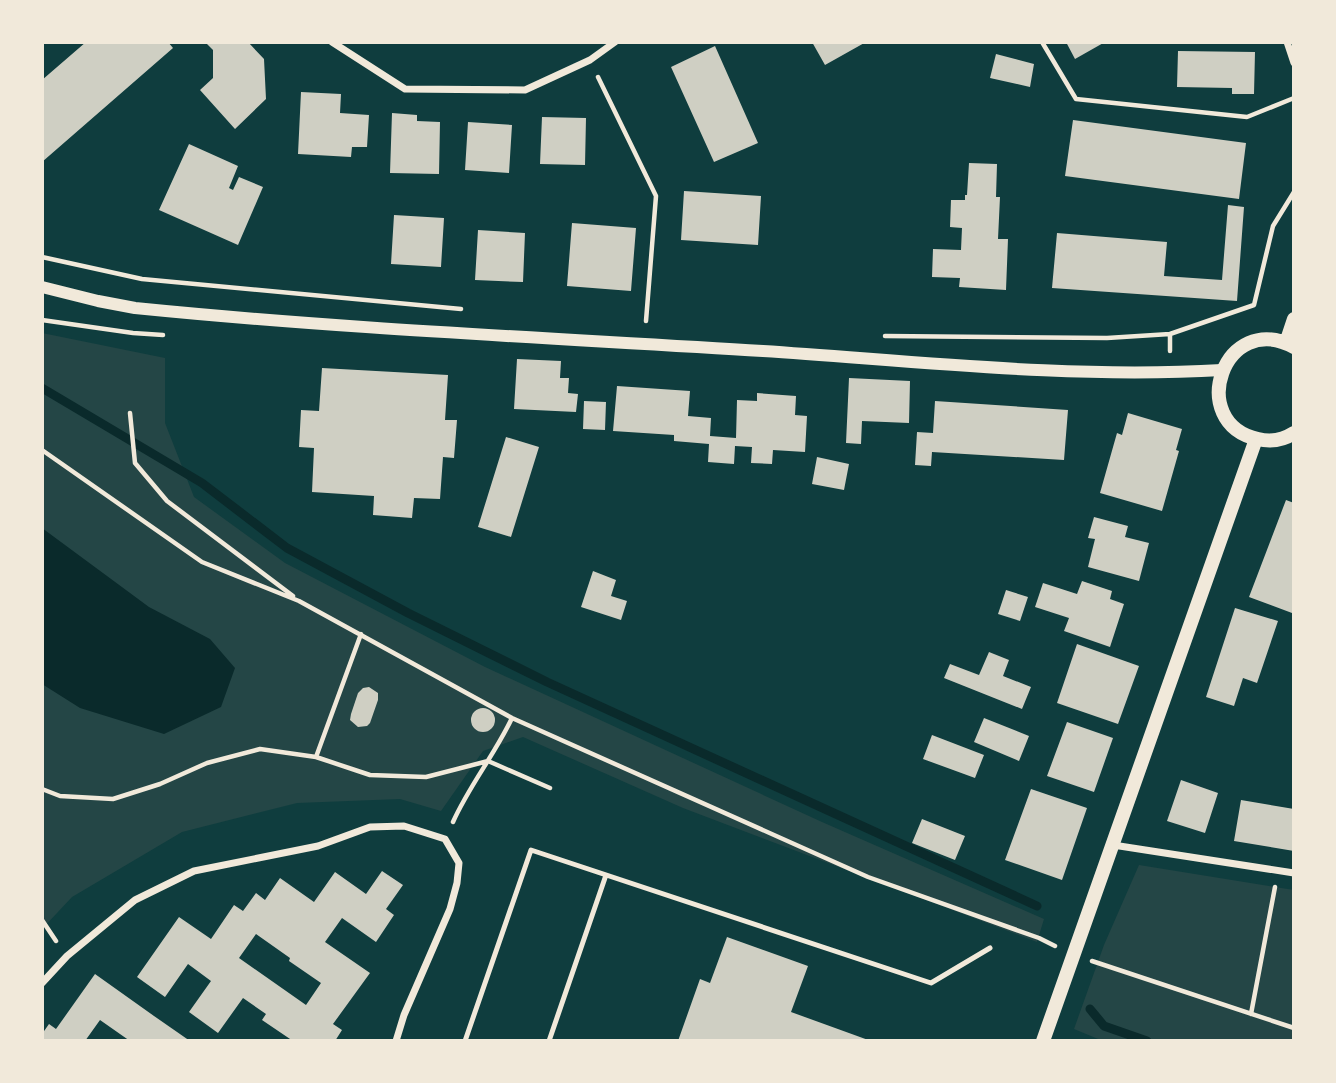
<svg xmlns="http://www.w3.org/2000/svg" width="1336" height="1083" viewBox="0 0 1336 1083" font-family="Merriweather,serif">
  <rect width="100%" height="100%" fill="#0f3d3e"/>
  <path fill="#244646" d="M42 333 165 358V423L194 497 285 563 485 667 822 822 1044 919 1037 942 683 808 523 737 483 751 441 811 400 799 297 803 182 832 72 897 42 929Z
    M1139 865 1294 890V1041H1103L1074 1029 1104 945Z"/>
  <path fill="#0a2a2b" d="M42 528 149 607 210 639 235 668 221 707 164 734 80 708 42 684Z"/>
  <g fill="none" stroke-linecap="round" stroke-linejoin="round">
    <path stroke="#0a2a2b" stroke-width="9" d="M42 388 202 483 287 548 408 613 547 682 1037 906
      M1090 1009 1104 1026 1147 1041"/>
  </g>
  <path fill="#cfcfc3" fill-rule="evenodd" d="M86 42H168L173 48 42 162V80Z
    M205 42H248L264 59 266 99 235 129 200 90 213 78V50Z
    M812 42H866L825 65Z
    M1066 42H1105L1075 59Z
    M715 46 758 143 714 162 671 67Z
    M1178 51 1255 52 1254 94H1232V88L1177 87Z
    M996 54 1034 64 1030 87 990 78Z
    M301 92 341 94 340 113 369 115 367 147H352L351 157 298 154Z
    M392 113 417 115V121L440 122 439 174 390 173Z
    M542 117 586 118 585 165 540 164Z
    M1073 120 1246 143 1239 199 1065 176Z
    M468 122 512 125 509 173 465 170Z
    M189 144 238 166 229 188 233 190 239 177 263 187 238 245 159 210Z
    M969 163 997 164 996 197H1000L998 239H1008L1006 290 959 287 960 278 932 277 933 249 961 250 962 228 950 227 951 200H965V195H967Z
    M684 191 761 196 758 245 681 240Z
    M1228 205 1244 207 1237 301 1052 288 1057 233 1167 242 1164 276 1222 280Z
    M394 215 444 218 441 267 391 264Z
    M572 223 636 228 631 291 567 286Z
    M478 230 525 233 523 282 475 280Z
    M517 359 561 361 560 378H569L568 393 578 394 576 412 514 409Z
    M322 368 448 375 445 420H457L454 458 443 457 440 499 414 498 412 518 373 515 374 496 312 492 314 448 299 447 301 410 319 411Z
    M849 378 910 381 909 423 862 421 861 444 846 443Z
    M617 386 690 391 688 416 711 418 710 436 736 438 737 400 757 401V393L796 396 795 415 807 416 805 452 773 450 772 464 751 463 752 447 735 446 734 464 708 462 709 444 674 441V435L613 431Z
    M584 401 606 402 605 430 583 429Z
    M935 401 1068 410 1064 460 932 452 931 466 915 465 917 432 933 433Z
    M1128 413 1182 429 1176 450 1179 451 1162 511 1100 493 1117 433 1122 435Z
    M506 437 539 447 511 537 478 527Z
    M817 457 849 464 844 490 812 484Z
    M1286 500 1294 503V608L1292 613 1249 597Z
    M1094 517 1128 526 1125 537 1149 543 1139 581 1088 567 1095 539 1088 538Z
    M593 571 616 580 611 596 627 601 621 620 581 607Z
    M1082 581 1112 591 1110 599 1124 604 1110 647 1064 631 1069 618 1035 607 1043 583 1077 594Z
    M1006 590 1028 597 1020 621 998 614Z
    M1235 608 1278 621 1257 683 1243 678 1234 706 1206 697Z
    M1077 644 1139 666 1118 724 1057 703Z
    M989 652 1009 660 1003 676 1031 687 1022 709 944 678 950 664 979 675Z
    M369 687 378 693V700L370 723 367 726 358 727 350 720 351 714 358 693 363 688Z
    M471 720a12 12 0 1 1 24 0a12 12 0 1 1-24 0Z
    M984 718 1029 736 1019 761 974 742Z
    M1067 722 1113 738 1094 792 1047 776Z
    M932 735 984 755 975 778 923 759Z
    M1181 780 1218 793 1205 833 1167 821Z
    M1031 789 1087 808 1062 880 1005 860Z
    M1241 800 1294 809V851L1234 841Z
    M922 819 965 836 955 860 912 843Z
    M382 871 403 885 386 909 394 915 376 942 342 918 325 942 370 973 333 1024 342 1030 335 1041H293L262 1020 266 1014 243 998 218 1033 189 1012 211 981 188 964 165 997 137 977 179 917 211 939 234 905 243 911 256 893 265 900 280 878 314 902 335 872 366 894ZM256 934 290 958 289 961 321 983 306 1005 239 958Z
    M727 937 808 966 791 1012 871 1041H678L700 979 710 983Z
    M95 974 154 1016 190 1041H130L100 1020 85 1041H42V1034L49 1024 56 1029Z"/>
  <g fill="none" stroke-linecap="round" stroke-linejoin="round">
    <path stroke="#f1e9da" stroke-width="4.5" d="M1042 42 1076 99 1247 117 1294 98
      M598 77 656 196 646 321
      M42 257 142 279 461 309
      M42 320 133 333 163 335
      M885 336 1107 338 1170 334 1254 305 1273 226 1294 192
      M1170 351V334
      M130 413 135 463 167 501 293 596
      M42 450 202 562 299 601 512 718 868 877 1039 938 1055 946
      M316 757 361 634
      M42 789 60 796 113 799 160 784 207 763 260 749 316 757 370 775 426 777 488 761 550 788
      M453 822C469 786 495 754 512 718
      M42 920 56 941
      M1092 961 1294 1028
      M1251 1014 1275 887"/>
    <path stroke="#f1e9da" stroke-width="5" d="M465 1041 531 850 931 983 990 948
      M549 1041 606 875"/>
    <path stroke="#f1e9da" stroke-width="7" d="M332 42 405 89 525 90 590 60 615 42
      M1287 42 1294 63
      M1113 845 1294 873
      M42 983 67 956 135 900 194 871 318 846 370 827 404 826 445 839 459 863 457 883 450 909 404 1015 396 1041"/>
    <path stroke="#f1e9da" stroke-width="12" d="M42 287 98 301 135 308C344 329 554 338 763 351 915 361 1069 379 1222 370"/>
    <path stroke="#f1e9da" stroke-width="14" d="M1286 343 1294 319
      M1294 347C1224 309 1185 423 1258 439 1270 442 1283 440 1294 433
      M1043 1041 1256 439"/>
  </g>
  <rect width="1336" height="1083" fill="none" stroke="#f1e9da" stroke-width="88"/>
</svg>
